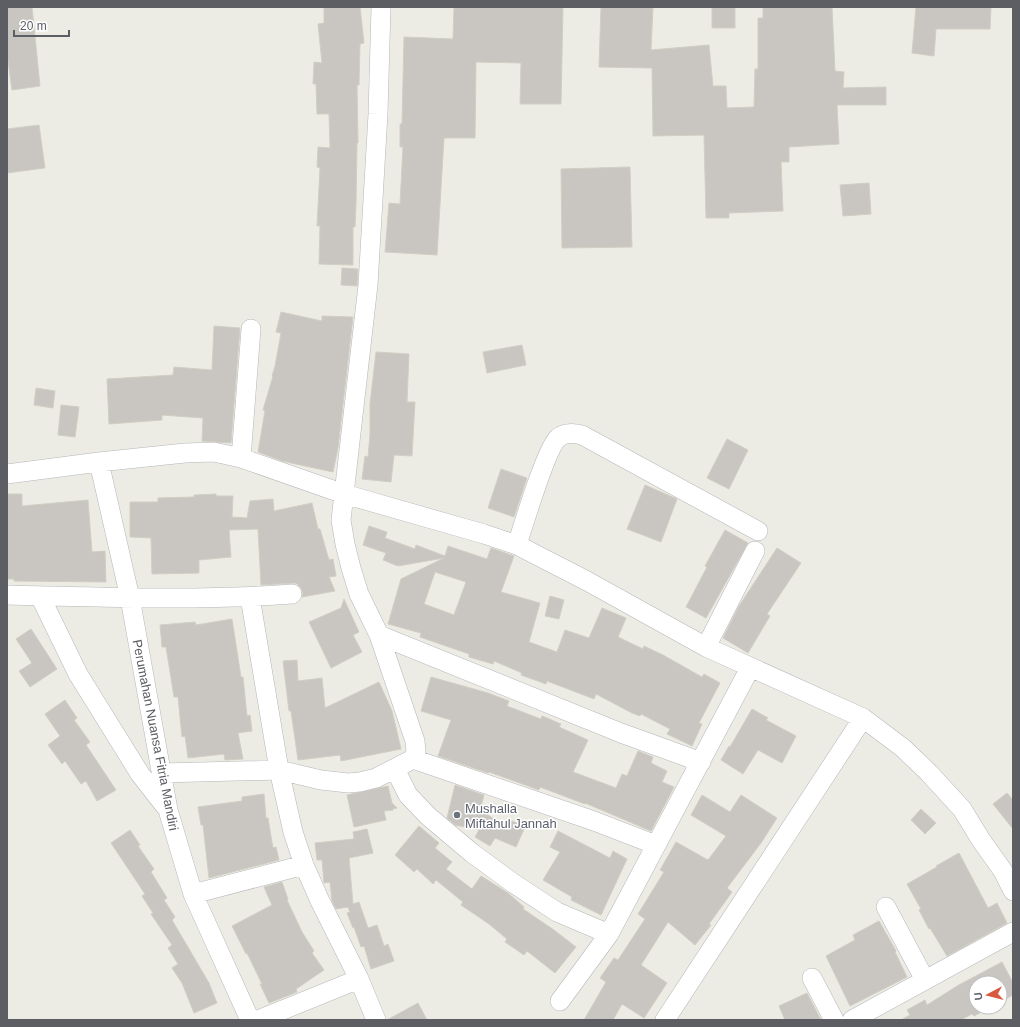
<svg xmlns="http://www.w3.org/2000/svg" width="1020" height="1027" viewBox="0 0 1020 1027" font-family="Helvetica,sans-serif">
  <rect width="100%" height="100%" fill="#edece4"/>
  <path fill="#c9c6c1" stroke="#d1cec3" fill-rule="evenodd" d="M7 7H32L40 86 12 90 7 53Z
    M324 7H360L364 43 360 44 359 85H357L358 143H357L356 204 355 227H353V265L319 264 320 226H317L320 168 317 167 318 147 330 148 329 114H317L316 84H313L314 62 322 63 318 24 324 23Z
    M454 7H563L561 104H520L521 63 476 62 475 138H444L437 255 385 252 389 203 400 204 403 147H400V124H402L404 37 453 39Z
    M601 7H653L651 50 709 45 713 86H726L727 108 754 107 755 69H758V18H763V7H832L835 71 844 72 843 88 886 87V105H837L839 144 789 147V162H781L783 211 729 213V218H706L704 135 653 136 652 68 599 67Z
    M712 7H735V28H712Z
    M916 7H991L990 29H936L934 56 912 53Z
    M39 125 45 168 7 173V129Z
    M630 167 632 247 562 248 561 169Z
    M869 183 871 214 843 216 840 185Z
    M342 268 358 269 357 286 341 285Z
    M281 312 322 321V316L353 317 338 448 333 472 282 461 258 452 265 411 263 410 273 376H272L275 366 281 333 276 332Z
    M214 326 240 328 231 443 202 441 203 418 162 415V420L109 424 107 379 173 375 174 367 212 370Z
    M522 345 526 365 487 373 483 352Z
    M376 352 409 354 407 402H415L412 456 394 455 391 482 362 479 365 456 368 457 370 434V404Z
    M36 388 55 391 53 408 34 405Z
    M61 405 79 407 75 437 58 435Z
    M727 439 748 450 729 489 707 478Z
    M501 469 527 478 514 517 488 508Z
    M645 485 677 499 661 542 627 529Z
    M7 494H22V506L88 500 92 552 105 551 106 582 14 581V579H7Z
    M216 494V496H233L232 517 247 518 250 501 273 499 274 511 312 503 318 529H320L329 560 333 559 336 576 329 577 335 591 302 597 303 593 301 588 296 583 261 585 258 529 229 530 231 557 199 560V573L152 574 151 538 130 537V502H158V498L194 497V495Z
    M369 526 387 532 385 538 415 549 416 545 445 556 448 546 487 559 491 548 514 556 501 592 540 603 529 642 557 652 565 630 589 638 602 608 626 618 618 637 643 649 644 646 663 655 702 677 704 674 720 683 699 723 702 724 692 746 667 734 670 729 641 714 640 716 632 713 596 694 594 699 547 681 546 684 521 675 522 673 494 661 493 664 469 657V654L420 637 421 633 388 624 401 579 444 558 398 566 383 560 386 553 363 545ZM435 572 466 582 454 615 424 604Z
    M725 530 748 543 706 618 686 607 707 567 705 566Z
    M777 548 801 563 767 614 770 616 748 653 723 638 739 606Z
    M550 596 564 600 559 619 545 616Z
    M344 599 359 632 353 635 362 652 331 668 309 622 341 608Z
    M232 619 241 677H243L247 716 250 715 252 731 238 733 243 759 225 760 224 754 188 758 185 736 182 737 178 697H174L166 647H162L160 625 195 622 196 625Z
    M31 629 57 669 30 687 19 671 32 663 16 639Z
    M297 660 298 681 322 678 325 708 379 682 392 711 401 749 341 761 340 755 298 760 291 711H289L283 661Z
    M431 677 488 693 509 701 507 706 541 719 542 716 561 724 559 727 588 740 573 772 616 788 622 774 627 776 638 751 653 757 651 763 667 771 662 782 674 787 651 831 585 803V804L540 787 539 790 489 772 488 773 438 756 451 720 421 711Z
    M65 700 77 718 74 720 90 742 86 745 116 790 97 801 86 781 81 784 65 761 62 764 48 745 60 736 45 714Z
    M752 709 768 718 766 720 796 736 782 763 758 750 743 774 721 760 729 746 730 747Z
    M455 785 484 795 480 810 505 826 508 819 525 827 516 847 495 838 490 846 475 837 479 830 455 825 447 818Z
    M388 786 392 803 397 808 393 809V810L384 811 386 820 354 827 347 795Z
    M1007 793 1013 800V829L993 804Z
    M264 794 266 818H268L273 848 276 847 279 860 209 878 203 825H201L198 807 242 801V797Z
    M702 795 730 812 741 795 777 818 761 843 727 888 732 892 709 924 711 925 695 945 668 922 641 965 667 983 644 1018 622 1004 613 1020H584L606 982 600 978 614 958 618 960 645 919 638 914 664 872 660 870 676 842 708 860 726 836 691 815Z
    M921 809 936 823 925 834 911 820Z
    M419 826 439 843 435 848 452 862 446 869 472 889 481 876 508 893 524 907 523 909 554 930 576 947 555 973 527 951 524 955 505 942 507 939 489 924 461 905 463 902 436 880 433 884 417 869 414 872 395 855Z
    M367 829 373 853 349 858 353 904 359 902 368 928 377 925 384 946 388 944 394 961 371 969 364 946 361 947 354 927 353 928 347 913 350 912 348 907 336 909 332 901 330 882 324 883 322 860H317L315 843 354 839 353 832Z
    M130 830 140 845 138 846 154 869 151 872 167 898 164 900 175 917 172 920 209 983 217 1003 194 1013 182 983 172 968 178 964 168 948 172 945 151 914 153 913 142 896 145 894 111 843Z
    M558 831 610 858 613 851 627 859 601 915 571 900 572 897 543 880 560 852 550 847Z
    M959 853 988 908 997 903 1007 923 947 956 930 928 929 929 919 910 921 909 907 884 937 867 936 866Z
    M282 882 288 899 287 900 302 932 314 951 312 953 324 970 296 989 297 992 269 1003 260 984H262L247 953 246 954 232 926 272 905 264 887Z
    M879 921 896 951 895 952 907 977 850 1006 826 956 855 940 853 935Z
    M1002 962 1013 983V995L1000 1002V983H976V1007H991L974 1016 972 1014 961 1020H901L910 1015 907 1010 925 1000 927 1005 957 986Z
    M807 993 821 1020H785L779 1006Z
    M418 1003 427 1020H387Z"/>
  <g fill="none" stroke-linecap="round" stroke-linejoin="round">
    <defs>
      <path id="minor" d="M381 7 378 114 368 285 341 520 345 544 351 568 359 594 379 635 415 741 416 752 413 759
        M241 458 251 329
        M99 462 130 598 168 810 193 894 250 1020
        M7 474 99 462 185 453 214 452 241 458 344 494 484 534 517 545 587 581 706 647 863 718 903 748 929 773 962 809 981 840 1003 871 1013 891
        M517 545C523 526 547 447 558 438 565 432 574 433 582 435L758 531
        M7 595C102 597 197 601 292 594
        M40 596 78 674 140 774 165 806
        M250 597 279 770 293 832 304 865 320 901 359 979 376 1020
        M379 635 621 733 701 762
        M706 647 755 551
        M395 769 408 795 428 816 472 853 513 883 557 912 609 934
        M161 773 279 770 321 780 348 783 360 782 376 778 413 759 594 821 656 845
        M193 894 304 865
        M886 907 925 980
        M812 978 834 1020
        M560 1001 609 934 750 668
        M258 1020 359 979
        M665 1020 863 718
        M852 1020 1013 932"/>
    </defs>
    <use href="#minor" stroke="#b4b6ba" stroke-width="20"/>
    <use href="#minor" stroke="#fff" stroke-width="19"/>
  </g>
  <circle fill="#6b7280" stroke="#fff" stroke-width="1.5" cx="457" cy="815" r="4"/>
  <g text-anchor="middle" stroke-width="3" stroke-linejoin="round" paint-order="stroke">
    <g font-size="13" fill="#5c5e63" stroke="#fff">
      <text transform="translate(156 735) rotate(79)" y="5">Perumahan Nuansa Fitria Mandiri</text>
    </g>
    <g font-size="13" fill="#5b616d" stroke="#fff" text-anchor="start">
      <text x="465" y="813">Mushalla<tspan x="465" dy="15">Miftahul Jannah</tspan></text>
    </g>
  </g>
  <rect width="1020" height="1027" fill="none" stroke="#5c5e63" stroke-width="16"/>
  <g transform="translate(988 995) rotate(263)"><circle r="19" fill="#ffffff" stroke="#bebfc1"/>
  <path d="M0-3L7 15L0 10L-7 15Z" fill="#d85b3f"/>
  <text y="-6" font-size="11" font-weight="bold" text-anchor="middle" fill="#5c5e63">U</text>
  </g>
  <path d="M14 30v6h55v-6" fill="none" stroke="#5c5e63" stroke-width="2"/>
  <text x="20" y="30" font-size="12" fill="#5c5e63" stroke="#ffffff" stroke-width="3" paint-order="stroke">20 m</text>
</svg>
